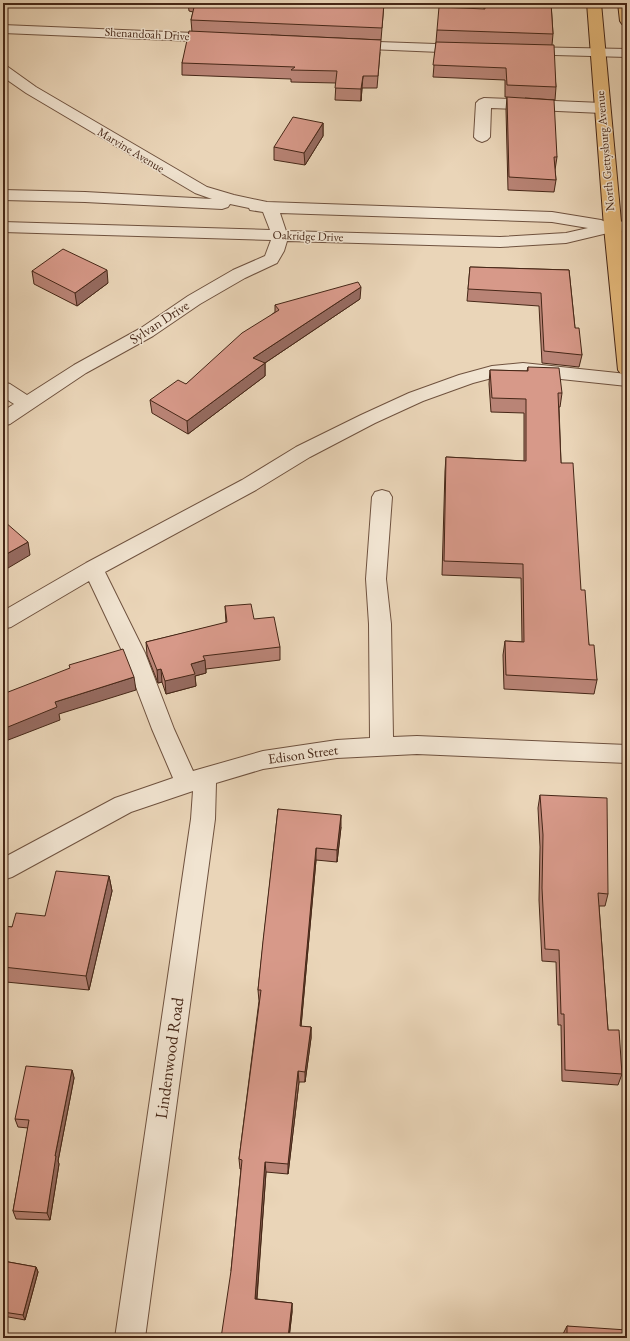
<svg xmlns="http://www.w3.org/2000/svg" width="630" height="1341" viewBox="0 0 630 1341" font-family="'EB Garamond',serif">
  <rect width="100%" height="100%" fill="#ead5b8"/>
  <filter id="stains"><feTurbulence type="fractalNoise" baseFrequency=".005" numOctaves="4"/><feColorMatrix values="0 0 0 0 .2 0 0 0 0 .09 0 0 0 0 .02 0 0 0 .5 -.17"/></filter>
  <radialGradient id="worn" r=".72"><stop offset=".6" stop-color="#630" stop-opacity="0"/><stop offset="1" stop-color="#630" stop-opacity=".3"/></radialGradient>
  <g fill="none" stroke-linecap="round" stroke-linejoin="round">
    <defs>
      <path id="minor" d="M3 25 218 34 223 35 225 38 223 41 218 42 3 33Z
        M350 41 464 45 469 46 471 49 469 52 464 53 345 48 343 45 345 42Z
        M524 47 627 49V57L519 54 517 51 519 48Z
        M3 66 8 67 36 87 207 187 234 195 267 202 552 212 601 220 608 223 627 221V231L612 232 566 243 500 247 287 241 284 251 277 263 245 278 200 304 153 336 86 373 10 424 3 426V411L14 404 3 397V382L10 384 27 395 74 365 141 328 188 296 233 270 265 256 271 240 3 232V222L270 230 263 212 250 210 249 208 230 204 228 207 222 209 85 202 3 200V190L85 192 212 199 195 193 26 93 3 77ZM280 213 552 222 588 228 566 233 500 237 286 231Z
        M484 98 602 103 607 105 610 108 607 111 602 113 491 108 490 137 487 140 482 142 477 140 474 137 476 103 479 100Z
        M523 363 627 374V386L523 375 492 378 473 383 423 401 375 423 310 457 256 490 105 572 145 653 174 729 193 771 263 751 337 740 370 738 369 624 366 579 372 497 375 492 382 490 389 492 392 497 386 579 391 624 393 737 417 736 627 745V763L417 754 337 758 263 769 216 783 215 819 145 1338H115L191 819 193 791 131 812 12 877 3 880V858L115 798 173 778 152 729 123 653 89 581 11 627 3 629V611L86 563 242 480 296 447 361 415 409 393 459 375 492 366Z"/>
      <path id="major" d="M587 3H601L627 287V376L621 374 618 370 604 227Z
        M618 3H627V25L622 24 620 21Z"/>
    </defs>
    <use href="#minor" stroke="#6f523f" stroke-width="2"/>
    <use href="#major" stroke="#462717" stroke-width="2"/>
    <use href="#minor" fill="#f1e4d1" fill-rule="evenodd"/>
    <use href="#major" fill="#e5ba7c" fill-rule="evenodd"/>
  </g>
  <path fill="#b98476" stroke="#462717" d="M188 3H384L381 40 271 35 380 52 377 88H362L361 101 335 100 336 83 291 82V79L182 75V63L192 32 191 20 193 12 189 11Z
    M484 3H551L553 34 552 45 556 87 555 100 525 98 557 157 555 170 556 180 554 192 508 190 506 110 507 97H505V80L433 77 437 30 484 9Z
    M323 123V136L305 165 274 160V147Z
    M470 267 569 270 575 328 582 355 579 367 542 363 539 306 467 301Z
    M32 271 108 283 77 306 34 284Z
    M360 299 265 363V376L188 434 152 413 150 400 186 384 275 312V305Z
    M528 367 562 393 560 407H559L561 463 589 645 597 680 594 694 504 689 503 655 505 641 522 642 521 578 442 575 445 471 446 457 524 461V413L491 412 489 384 490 370 527 371Z
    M225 606 254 619 280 647V660L206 669V673L195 676 196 686 166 694 162 682 158 683 147 655 146 642 226 623Z
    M540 795 608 894 605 906H599L608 1030 622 1074 618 1085 562 1081 561 1025H558L556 962 542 961 539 900 540 847 538 808Z
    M278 809 341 827 337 862 316 860 301 1027H311V1038L305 1082H299L288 1174 266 1172 257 1299 292 1303V1312L289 1338 231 1271 241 1169H240L239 1159 259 1001 258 990Z
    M109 876 112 891 89 990 6 982 5 979H3V926L12 927 45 916Z
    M72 1070 74 1078 58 1161 59 1164 50 1220 16 1219 13 1211 28 1128 18 1127 15 1119Z
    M3 1261 36 1267 38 1272 25 1320 3 1316Z
    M567 1326 627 1338H564L563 1334Z"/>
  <path fill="#966b60" stroke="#462717" d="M363 76 362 88 361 101V89Z
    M323 123V136L305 165 304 153Z
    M107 270 108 283 77 306 75 293Z
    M361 287 360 299 253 371V358Z
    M265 363V376L188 434 187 421Z
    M28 542 30 555 3 571V556Z
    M205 660 206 673 195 676 196 686 166 694 165 681 191 664Z
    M161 669 162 682 158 683 157 670Z
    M134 677 136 690 59 714 60 720 3 742V729L55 702Z
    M341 815V827L337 862V850Z
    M316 848V860L300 1037V1026Z
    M109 876 112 891 89 990 86 976Z
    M311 1027V1038L305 1082V1072Z
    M72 1070 74 1078 58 1161 59 1164 50 1220 47 1213 55 1156Z
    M298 1071 299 1082 288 1174V1164Z
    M265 1162 266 1172 256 1307 255 1299Z
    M36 1267 38 1272 25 1320 23 1315Z
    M292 1303V1312L289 1338H288Z"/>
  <path fill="#d79989" stroke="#462717" d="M195 3H384L382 28 191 20Z
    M485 3H551L553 34 437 30 439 7 485 9Z
    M189 31 381 40 378 76H363L361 89 335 88 337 71 291 70 295 67 182 63Z
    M436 42 554 45 556 87 507 85 506 68 433 65Z
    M507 97 554 100 557 157H554L556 180 509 177Z
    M293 117 323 123 304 153 274 147Z
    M63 249 107 270 75 293 32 271Z
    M470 267 569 270 575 328H579L582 355 544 351 541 293 468 289Z
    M358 282 361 287 253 358 265 363 187 421 150 400 178 380 186 384 242 333 279 310 275 305Z
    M528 367 559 368 562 393H558L561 463H573L581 590H585L589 645H594L597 680 506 675 505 641 524 642 523 564 444 561 446 457 526 461V399L492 398 490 370 528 371Z
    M5 522 28 542 3 556V523Z
    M251 604 254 619 274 617 280 647 203 656 205 660 191 664 195 674 165 681 161 669 157 670 146 642 227 622 225 606Z
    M123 649 134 677 55 702 57 707 3 729V694L70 668 69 665Z
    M540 795 607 798 608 894 598 893 608 1030H619L622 1074 565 1070 564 1014H561L559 950 545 949 542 888 543 835Z
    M278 809 341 815 337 850 316 848 300 1026 311 1027 305 1072 298 1071 288 1164 265 1162 255 1299 292 1303 288 1338H221L231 1271 242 1160 239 1159 261 990H258L263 941Z
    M56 871 109 876 86 976 3 967V926L12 927 16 913 45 916Z
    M26 1066 72 1070 55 1156H56L47 1213 13 1211 29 1120 15 1119Z
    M3 1261 36 1267 23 1315 3 1312Z
    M567 1326 627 1330V1338H567Z"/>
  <g text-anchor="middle" stroke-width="3" stroke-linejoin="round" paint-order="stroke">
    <g font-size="12" fill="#462717" stroke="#f1e4d1">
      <text transform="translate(147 34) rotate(3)" y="4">Shenandoah Drive</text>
      <text transform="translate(131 150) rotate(31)" y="4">Marvine Avenue</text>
      <text transform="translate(605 151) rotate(-95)" y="4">North Gettysburg Avenue</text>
      <text transform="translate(308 236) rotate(2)" y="4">Oakridge Drive</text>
    </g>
    <g font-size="14" fill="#462717" stroke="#f1e4d1">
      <text transform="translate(159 322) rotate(-33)" y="5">Sylvan Drive</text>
      <text transform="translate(303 754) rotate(-8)" y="5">Edison Street</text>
    </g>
    <g font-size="17" fill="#462717" stroke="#f1e4d1">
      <text transform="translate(169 1058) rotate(-82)" y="6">Lindenwood Road</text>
    </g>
  </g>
  <rect width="630" height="1341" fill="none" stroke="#ead5b8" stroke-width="16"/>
  <rect x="4" y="4" width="622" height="1333" fill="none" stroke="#462717" stroke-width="2"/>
  <rect x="8" y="8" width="614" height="1325" fill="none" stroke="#462717"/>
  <rect width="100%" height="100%" filter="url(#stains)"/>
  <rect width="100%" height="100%" fill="url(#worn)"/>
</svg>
